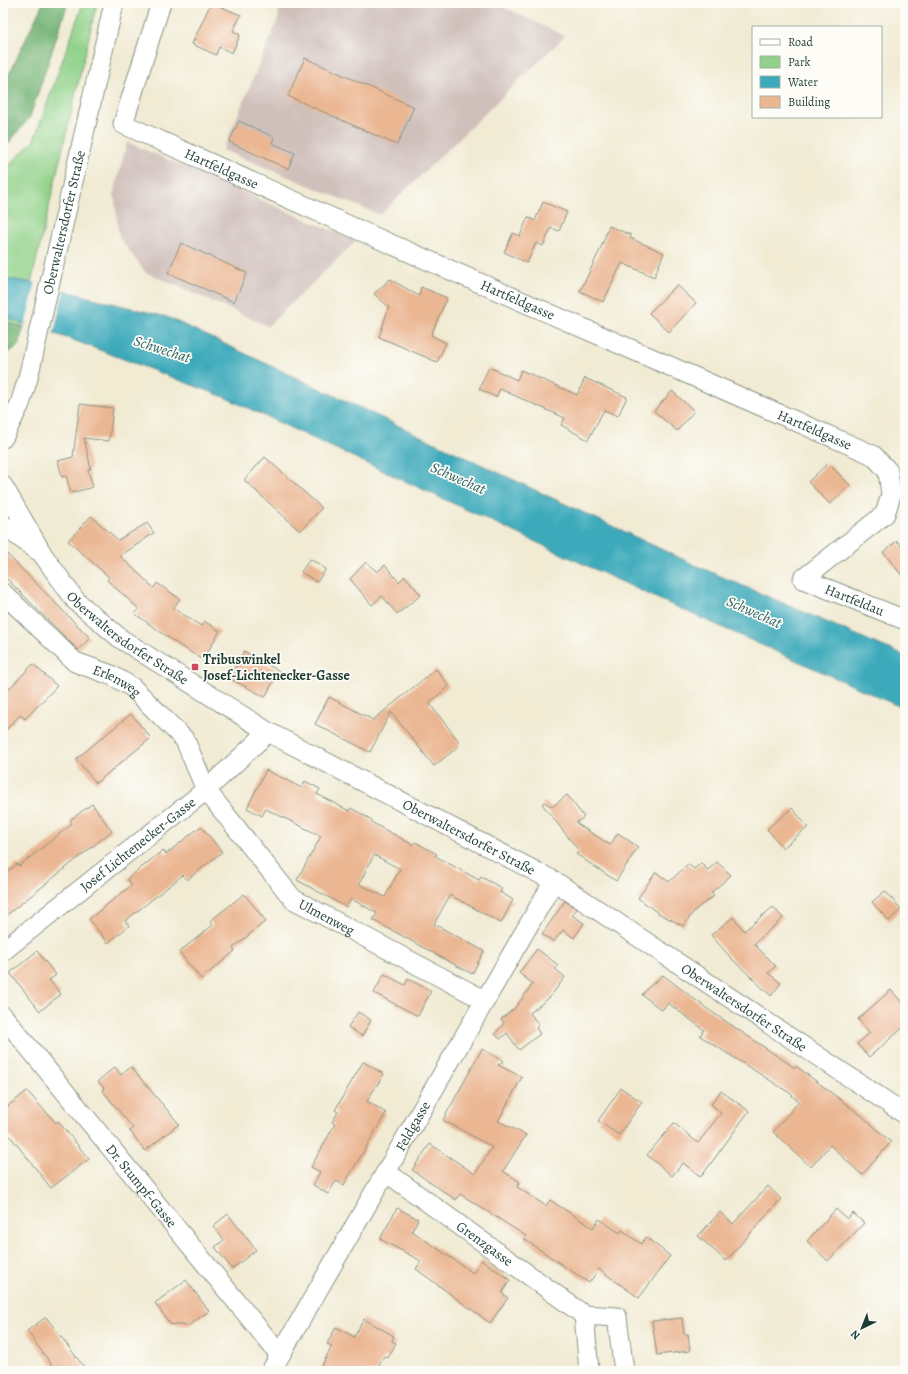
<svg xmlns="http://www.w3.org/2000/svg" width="908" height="1374" viewBox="0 0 908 1374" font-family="Alegreya,serif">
  <rect width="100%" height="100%" fill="#fdfcf7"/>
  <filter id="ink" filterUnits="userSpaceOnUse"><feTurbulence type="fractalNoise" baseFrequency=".025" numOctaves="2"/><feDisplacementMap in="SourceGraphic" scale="8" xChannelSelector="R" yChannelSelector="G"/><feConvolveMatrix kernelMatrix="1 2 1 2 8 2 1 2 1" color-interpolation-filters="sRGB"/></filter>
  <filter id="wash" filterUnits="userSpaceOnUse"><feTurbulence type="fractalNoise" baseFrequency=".012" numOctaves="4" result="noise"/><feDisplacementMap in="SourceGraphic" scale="16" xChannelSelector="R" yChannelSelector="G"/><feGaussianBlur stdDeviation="0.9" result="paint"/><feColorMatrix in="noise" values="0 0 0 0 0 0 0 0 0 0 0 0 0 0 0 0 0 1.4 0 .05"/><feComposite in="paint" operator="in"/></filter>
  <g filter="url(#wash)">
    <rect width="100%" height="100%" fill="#f1ebd4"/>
    <path fill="#d0c0bb" d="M280 3H495L565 36 380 215 223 150 278 19Z
      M127 142 356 241 268 326 145 272 119 237 114 192Z"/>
    <path fill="#91d28a" stroke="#58885f" d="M83 3H97L31 283 3 278V227L9 222 3 218V172L34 140Z
      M3 308 24 327 3 322Z"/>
    <path fill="#74b476" stroke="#4a7855" d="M43 3H68L30 117 3 150V87Z
      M3 322 24 327 18 346 3 356Z"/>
    <path fill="#3caabb" stroke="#2e7478" d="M3 278 34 283 167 317 695 565 905 656V709L663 601 224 397 73 340 3 317Z"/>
    <path fill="#f1ebd4" d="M36 282 64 289 53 336 25 326Z"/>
    <g id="blocks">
      <path fill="#ebb692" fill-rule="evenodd" d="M211 3 241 15 233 31 240 35 232 53 219 47 216 55 192 44Z
        M305 58 414 107 397 145 288 96Z
        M239 121 274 137 272 143 295 153 288 169 229 142Z
        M543 202 567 212 559 231 551 228 543 246 536 243 527 263 504 252 513 233 520 236 528 217 535 221Z
        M609 226 631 235 630 238 664 253 654 277 622 263 603 302 580 291 600 250Z
        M181 243 247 273 234 302 168 273Z
        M390 279 419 296 421 287 447 298 431 335 446 343 437 362 379 337 389 307 374 294Z
        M677 285 696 303 669 332 649 313Z
        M489 367 517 380 521 370 577 395 585 378 627 397 618 416 604 410 588 440 561 425 565 418 500 389 496 397 479 389Z
        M672 391 694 411 677 431 654 411Z
        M80 404 113 408 109 441 84 438 91 469 88 470 93 487 71 493 66 476 62 477 58 461 73 457Z
        M265 457 322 508 300 531 244 480Z
        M828 463 850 485 830 504 808 482Z
        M91 516 118 540 147 523 154 533 120 556 154 588 157 583 180 599 173 608 201 626 204 621 220 631 203 660 179 645 135 614 139 609 107 580 109 577 68 541Z
        M897 541 905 551V579L883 552Z
        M3 550 90 638 78 650 3 575Z
        M310 559 326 569 317 582 301 572Z
        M366 562 377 572 385 565 399 582 405 576 421 595 397 614 382 596 372 605 350 579Z
        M244 651 279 671 265 697 229 678Z
        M33 664 57 686 25 719 20 715 3 733V695Z
        M436 669 449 686 429 703 458 740V747L434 766 391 712 370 752 315 724 329 697 373 720Z
        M131 714 151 738 96 783 76 759Z
        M266 770 302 788 305 781 320 789 317 794 349 811 351 808 372 820 371 822 413 845 415 842 437 854 435 856 479 880 481 877 502 888 500 892 513 900 501 923 450 895 434 924 484 951 472 974 373 920 377 913 351 899 346 907 297 880 321 836 266 809 262 816 247 808ZM374 855 400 869 385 897 359 884Z
        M567 795 584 817 576 823 610 845 618 833 638 847 616 881 576 854 579 851 542 804 544 802 552 807Z
        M92 804 112 831 3 918V875L17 864 19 866 72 824 70 820Z
        M792 808 808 827 783 848 767 829Z
        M201 826 222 852 187 880 183 875 125 921 129 926 108 943 89 919 132 885 127 879 163 850 166 854Z
        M717 862 731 875 711 893 714 896 696 909 683 926 658 913 638 898 656 872 669 882 688 864 694 869 701 863 708 870Z
        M885 891 901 909 889 921 872 902Z
        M244 894 266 921 233 948 235 951 201 979 179 952 213 925 210 921Z
        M565 901 577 909 572 915 584 923 574 938 563 930 554 942 542 934Z
        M773 907 783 918 754 944 776 966 768 973 781 983 771 996 731 958 711 935 733 917 744 931Z
        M537 949 558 965 555 969 565 977 550 997 530 1013 539 1025 536 1028 540 1034 519 1050 507 1033 500 1039 495 1034 504 1023 501 1019 515 1008 533 984 519 973Z
        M37 951 56 975 49 980 61 994 40 1011 10 973Z
        M384 974 405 985 408 979 431 991 418 1016 374 993Z
        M663 975 706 1008 795 1068 796 1066 862 1116 891 1142 862 1175 830 1145 811 1167 773 1132 799 1101 792 1096 793 1095 700 1036 704 1030 668 1003 662 1010 642 995 648 988Z
        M891 990 905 1006V1026L869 1057 857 1044 870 1033 858 1019Z
        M358 1012 371 1020 362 1036 348 1027Z
        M482 1049 504 1061 498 1065 522 1077 498 1121 526 1135 503 1171 520 1182 517 1187 546 1206 550 1200 593 1228 599 1219 620 1233 622 1230 641 1244 646 1237 670 1256 639 1298 599 1269 589 1283 524 1239 526 1236 460 1194 456 1200 412 1170 430 1144 475 1174 492 1147 443 1120Z
        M363 1062 384 1074 367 1101 386 1113 344 1185 336 1181 328 1194 313 1185 320 1172 311 1167 335 1124 332 1122 338 1112 335 1110Z
        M115 1067 121 1075 131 1067 179 1124 145 1151 130 1131 133 1128 102 1090 104 1088 98 1081Z
        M621 1088 642 1102 619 1135 598 1121Z
        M27 1091 56 1123 58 1121 89 1159 51 1188 3 1127V1110Z
        M721 1091 749 1111 701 1177 683 1163 672 1176 647 1155 674 1123 698 1143 721 1113 711 1104Z
        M768 1186 781 1199 726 1261 698 1236 720 1212 733 1224Z
        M397 1208 418 1219 412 1231 473 1273 482 1260 510 1280 502 1293 508 1298 490 1323 416 1269 421 1261 380 1239Z
        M836 1209 847 1219 853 1213 864 1223 828 1261 807 1241Z
        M228 1214 256 1250 232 1269 215 1247 224 1240 213 1226Z
        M186 1280 209 1311 188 1326 170 1324 155 1303Z
        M46 1317 87 1371H56L27 1331Z
        M682 1318 684 1334H688L690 1351 657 1355 652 1321Z
        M364 1319 394 1336 392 1341 396 1343 388 1358 384 1356 376 1371H319L332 1346 327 1344 336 1327 354 1337Z"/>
    </g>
  </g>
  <g filter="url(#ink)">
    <use href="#blocks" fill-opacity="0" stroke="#889484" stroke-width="1"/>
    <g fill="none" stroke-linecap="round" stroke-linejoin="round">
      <defs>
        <g id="minor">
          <path id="s1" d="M161 3 123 124 361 231 873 455 888 471 891 495 885 514 803 579 905 620"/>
          <path id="s2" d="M3 438 20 404 28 378 114 3"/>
          <path id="s3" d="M3 486 43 555 76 601 121 639 268 732 554 881 905 1114"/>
          <path d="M3 525 37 550"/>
          <path id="s4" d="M3 593 75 662 111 675 132 687 185 740 206 790 293 899 484 1000"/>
          <path id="s5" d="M3 951 206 790 268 732"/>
          <path id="s6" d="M3 1016 280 1355"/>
          <path id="s7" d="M386 1172 584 1315 589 1371"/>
          <path d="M584 1315 617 1317 624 1371"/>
          <path id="s8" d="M271 1371 554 881"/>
        </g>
      </defs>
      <use href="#minor" stroke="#889484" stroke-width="21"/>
      <use href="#minor" stroke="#fff" stroke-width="19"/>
    </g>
  </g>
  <rect fill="#d1495b" stroke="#fdfcf7" stroke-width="1.5" x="191" y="663" width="8" height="8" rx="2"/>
  <g text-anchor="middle" stroke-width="3.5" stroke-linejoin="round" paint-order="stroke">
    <g font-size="14" fill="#1f3d34" stroke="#fdfcf7">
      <text dy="5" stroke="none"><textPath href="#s1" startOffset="235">Hartfeldgasse</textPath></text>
      <text dy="5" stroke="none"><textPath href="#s2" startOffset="225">Oberwaltersdorfer Straße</textPath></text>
      <text dy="5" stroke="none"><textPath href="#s1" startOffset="559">Hartfeldgasse</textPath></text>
      <text dy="5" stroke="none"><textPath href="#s1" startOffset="883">Hartfeldgasse</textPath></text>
      <text dy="5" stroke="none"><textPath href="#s1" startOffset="1173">Hartfeldau</textPath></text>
      <text dy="5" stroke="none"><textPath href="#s3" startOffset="200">Oberwaltersdorfer Straße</textPath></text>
      <text dy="5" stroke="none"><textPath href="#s4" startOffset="146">Erlenweg</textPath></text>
      <text dy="5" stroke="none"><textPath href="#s3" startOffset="596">Oberwaltersdorfer Straße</textPath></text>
      <text dy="5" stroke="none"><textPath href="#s5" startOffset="172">Josef Lichtenecker-Gasse</textPath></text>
      <text dy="5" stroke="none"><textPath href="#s4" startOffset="469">Ulmenweg</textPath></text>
      <text dy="5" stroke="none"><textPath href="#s3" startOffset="920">Oberwaltersdorfer Straße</textPath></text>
      <text dy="5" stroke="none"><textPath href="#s8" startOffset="283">Feldgasse</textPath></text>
      <text dy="5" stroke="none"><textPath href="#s6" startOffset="219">Dr. Stumpf-Gasse</textPath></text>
      <text dy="5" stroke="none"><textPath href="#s7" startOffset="122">Grenzgasse</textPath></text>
    </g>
    <g font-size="14" font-weight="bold" fill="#1f3d34" stroke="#fdfcf7" text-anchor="start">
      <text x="203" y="664">Tribuswinkel<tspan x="203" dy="16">Josef-Lichtenecker-Gasse</tspan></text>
    </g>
    <g font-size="15" font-style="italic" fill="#296363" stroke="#fdfcf7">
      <text transform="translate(162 349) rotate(18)" y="5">Schwechat</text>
      <text transform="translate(458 478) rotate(24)" y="5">Schwechat</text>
      <text transform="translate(754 612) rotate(24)" y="5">Schwechat</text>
    </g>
  </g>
  <rect width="908" height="1374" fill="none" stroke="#fdfcf7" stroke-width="16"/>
  <rect x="752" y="26" width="130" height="92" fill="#fdfcf7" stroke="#a4b0a9"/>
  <rect x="760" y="39" width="20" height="6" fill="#ffffff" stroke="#a4b0a9"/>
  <text x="788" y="46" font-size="12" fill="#1f3d34">Road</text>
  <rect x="760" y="56" width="20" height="12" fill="#91d28a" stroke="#a4b0a9"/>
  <text x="788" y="66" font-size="12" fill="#1f3d34">Park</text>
  <rect x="760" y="76" width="20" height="12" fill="#3caabb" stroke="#a4b0a9"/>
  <text x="788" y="86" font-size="12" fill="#1f3d34">Water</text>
  <rect x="760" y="96" width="20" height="12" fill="#ebb692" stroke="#a4b0a9"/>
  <text x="788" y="106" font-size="12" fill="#1f3d34">Building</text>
  <g transform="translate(862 1328) rotate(223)" stroke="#fdfcf7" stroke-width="3" paint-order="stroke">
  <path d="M0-3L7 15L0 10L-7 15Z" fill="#1f3d34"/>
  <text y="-6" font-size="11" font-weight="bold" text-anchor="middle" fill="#1f3d34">N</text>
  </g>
</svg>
